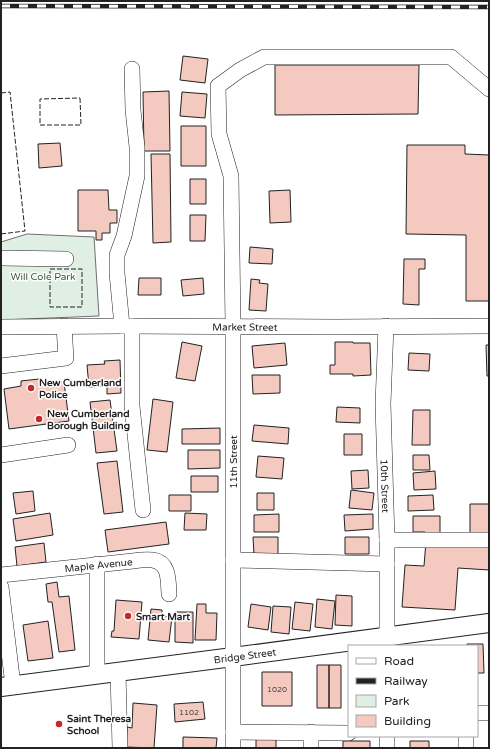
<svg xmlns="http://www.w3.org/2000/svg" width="490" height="749" viewBox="0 0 490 749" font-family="'Varela Round',sans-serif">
  <rect width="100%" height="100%" fill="#fff"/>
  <path fill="#e0efe3" stroke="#6f6f6f" d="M27 234 94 237 99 316 1 320V242Z"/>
  <path fill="#f3c9c0" stroke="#222" d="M183 56 208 59 205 83 180 80Z
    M275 65H419L418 114 275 115Z
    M169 91 170 151H144L143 92Z
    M182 92 207 94 205 118 180 116Z
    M181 126H206V166H181Z
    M60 143 62 166 39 168 38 144Z
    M407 145H465V154L489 155V301H466V235L406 234Z
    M151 154H170L171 242 153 243Z
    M190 179H206V204H190Z
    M78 190H108L109 210H117V223H110V233H102V240H96V231H78Z
    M290 190 291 222 270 223 269 191Z
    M190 215H206L205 241H190Z
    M250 247 273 249 272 264 249 263Z
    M404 259H425V269H419V305L403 304Z
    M139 278H161V295H138Z
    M203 278 204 294 183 296 181 280Z
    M251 279 260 280 259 283 268 284 266 311 249 310Z
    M182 342 202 346 195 381 176 378Z
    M335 342H353V343H370L371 375 353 376V374H330V365H335Z
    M285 343 287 365 254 368 252 346Z
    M486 345H489V376H487Z
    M409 353 430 354 429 371 408 370Z
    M120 360 121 393 107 394V386L89 387 87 365 105 364 104 361Z
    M252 375H280V393L253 394Z
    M39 379 40 385 64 382 69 421 9 429 4 389 21 386V381Z
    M153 399 173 402 167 452 147 450Z
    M110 400 117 451 96 453 90 402Z
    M337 407 360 408V423L336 422Z
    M413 410H430V445H412Z
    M254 425 289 428 288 444 252 441Z
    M220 428V444H182V429Z
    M344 434H362V455H344Z
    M188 450H220V468L188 469Z
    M413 455H429L430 470H413Z
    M258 456 284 458 282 479 256 477Z
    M117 461 123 512 104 514 97 463Z
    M368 470 369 488 352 489 351 471Z
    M435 471 436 489 414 490 413 473Z
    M191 476H218V492H191Z
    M351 490 374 493 372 510 349 508Z
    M33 491 35 511 16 514 13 493Z
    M257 493H274V510H257Z
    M169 495H191V511H169Z
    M433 495 434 510 408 511V496Z
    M470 504H489V535H470Z
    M50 513 53 535 16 541 13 519Z
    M185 513 207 514 206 530H184Z
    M279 514V532H254V515Z
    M373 514V529L345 531 344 515Z
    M413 516H440V537H425V532H413Z
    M166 522 169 544 108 552 105 530Z
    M253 537H278V554L254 555Z
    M345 537H369V554H345Z
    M426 541 489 545V570L458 568 455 610 402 607 405 565 424 566Z
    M44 543 46 562 17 566 15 547Z
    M57 582 59 597 69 596 75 650 59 652 52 602H48L46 584Z
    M336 595 352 596V626L335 625Z
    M317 599 335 601 332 629 315 627Z
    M116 600 142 602 139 639 111 637 112 631H114Z
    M295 602 313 604 310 631 292 629Z
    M197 604H206V613H217L216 640H195Z
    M251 604 271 607 268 630 248 627Z
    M273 606 291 607 289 634 271 632Z
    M151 609 162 610V616L172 617 169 642 148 640Z
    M175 612H193V643L175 642Z
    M48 621 53 658 28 661 23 625Z
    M467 644H483L484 673H477V646H467Z
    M317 665H329V708H317Z
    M329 665H341V708H329Z
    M262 672H292V706H262Z
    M203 702 205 719 175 722 174 704Z
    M133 703 157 705 154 748 126 747 127 727 132 728Z
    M183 737 217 738 216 748H183Z
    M256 738H276V748H256Z
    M343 741H370V748H343Z
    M410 741H429V748H410Z"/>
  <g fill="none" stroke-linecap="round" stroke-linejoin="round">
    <defs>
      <g id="minor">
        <path d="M1 258 66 259"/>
        <path d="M122 326 117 273V255L124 236 137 176V147L133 110 132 69"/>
        <path d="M132 326V406L143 510"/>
        <path id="s1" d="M386 326 383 404 387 540V646"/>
        <path id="s2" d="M1 327 122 326 335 327 489 326"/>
        <path d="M1 366 66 358 64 326"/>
        <path d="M1 455 68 445"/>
        <path d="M387 540H489"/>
        <path d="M233 560 387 564"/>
        <path id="s3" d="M1 575 133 561C139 560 146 559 153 560 170 563 168 581 169 594"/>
        <path d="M1 587 13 685"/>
        <path d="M118 672 120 748"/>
        <path d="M97 675V564"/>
        <path d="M477 713H489"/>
        <path d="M233 732 349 733"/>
        <path d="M233 748V326L231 176 219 134 218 86 240 70 264 57H451L489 89"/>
        <path d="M311 748V732"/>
        <path d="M387 748V736"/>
        <path d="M466 748V736"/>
      </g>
      <g id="major">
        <path id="s4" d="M1 687 233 657 489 623"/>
      </g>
    </defs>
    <use href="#minor" stroke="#222" stroke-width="16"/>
    <use href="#major" stroke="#222" stroke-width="20"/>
    <use href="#minor" stroke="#fff" stroke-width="15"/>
    <use href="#major" stroke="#fff" stroke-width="18"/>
    <defs>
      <path id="rail" d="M1 6 489 7"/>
    </defs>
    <use href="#rail" stroke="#222" stroke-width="4.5"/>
    <use href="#rail" stroke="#fff" stroke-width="3" stroke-dasharray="9" stroke-linecap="butt"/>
    <path stroke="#222" stroke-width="1" stroke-dasharray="5 2" stroke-linecap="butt" d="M1 93 10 92 25 231 1 234
      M80 98 81 125H40V99Z
      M50 269H82V307H50Z"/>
  </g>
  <g fill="#c62828" stroke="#fff" stroke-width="1.5">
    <circle cx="31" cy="388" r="4"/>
    <circle cx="39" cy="419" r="4"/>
    <circle cx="128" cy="616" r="4"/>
    <circle cx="59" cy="724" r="4"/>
  </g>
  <g text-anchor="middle" stroke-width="3" stroke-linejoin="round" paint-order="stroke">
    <g font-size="8" fill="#564c4a">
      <text x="277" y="692">1020</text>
      <text x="189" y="715">1102</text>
    </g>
    <g font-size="10" fill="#2f5e38" stroke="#fff">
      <text x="43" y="280">Will Cole Park</text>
    </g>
    <g font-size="10" fill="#222" stroke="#fff">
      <text dy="4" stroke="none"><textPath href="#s2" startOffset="244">Market Street</textPath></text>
      <text transform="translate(233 462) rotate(-90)" y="4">11th Street</text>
      <text dy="4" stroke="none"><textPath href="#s1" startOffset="160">10th Street</textPath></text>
      <text dy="4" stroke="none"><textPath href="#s3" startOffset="98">Maple Avenue</textPath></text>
      <text dy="4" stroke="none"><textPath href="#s4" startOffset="246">Bridge Street</textPath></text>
    </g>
    <g font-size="10" font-weight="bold" fill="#222" stroke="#fff" text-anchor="start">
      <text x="39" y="386">New Cumberland<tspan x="39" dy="12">Police</tspan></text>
      <text x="47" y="417">New Cumberland<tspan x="47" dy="12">Borough Building</tspan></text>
      <text x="136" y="620">Smart Mart</text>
      <text x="67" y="722">Saint Theresa<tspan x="67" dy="12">School</tspan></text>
    </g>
  </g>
  <rect width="490" height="749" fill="none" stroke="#222222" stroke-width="4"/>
  <rect x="348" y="645" width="130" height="92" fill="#ffffff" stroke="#a7a7a7"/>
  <rect x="356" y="658" width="20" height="6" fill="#ffffff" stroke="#a7a7a7"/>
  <text x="384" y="665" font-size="12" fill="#222222">Road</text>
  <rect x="356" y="678" width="20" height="6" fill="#222222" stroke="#a7a7a7"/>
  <text x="384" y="685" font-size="12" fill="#222222">Railway</text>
  <rect x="356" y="695" width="20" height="12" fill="#e0efe3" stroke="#a7a7a7"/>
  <text x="384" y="705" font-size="12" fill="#222222">Park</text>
  <rect x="356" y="715" width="20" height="12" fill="#f3c9c0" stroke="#a7a7a7"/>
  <text x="384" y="725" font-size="12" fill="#222222">Building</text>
</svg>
